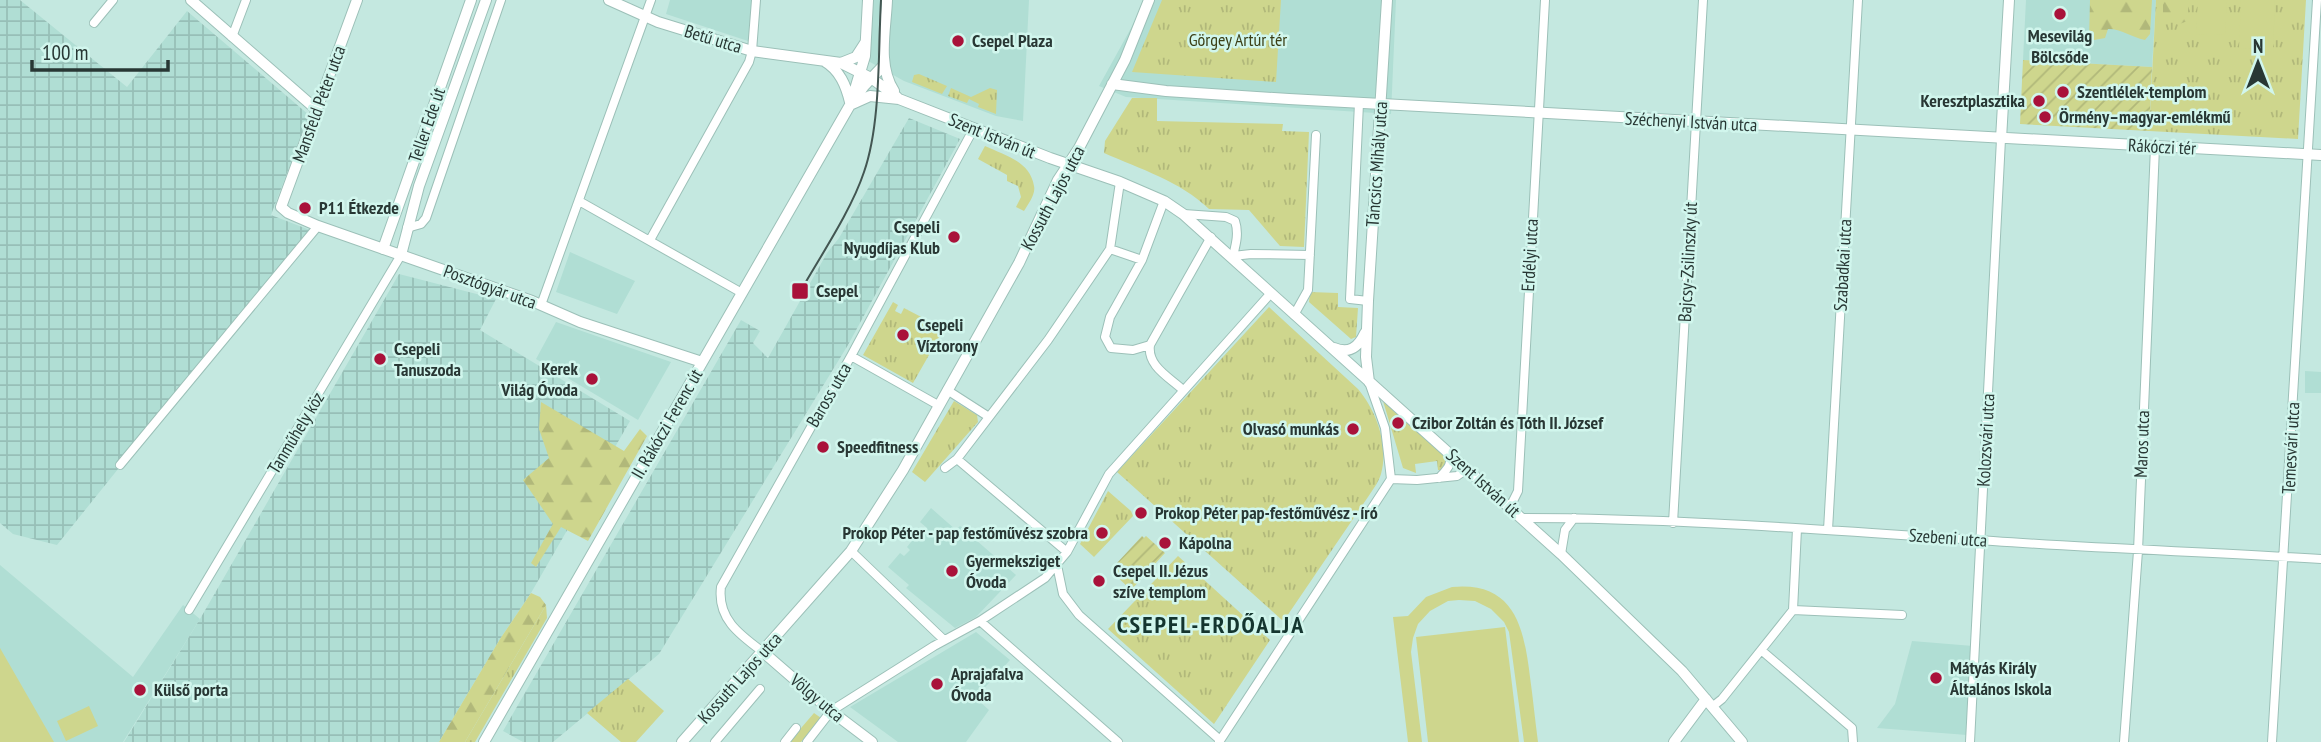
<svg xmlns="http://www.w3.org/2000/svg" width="2321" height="742" viewBox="0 0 2321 742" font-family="'PT Sans Narrow',sans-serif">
  <defs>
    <pattern id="industrial-grid" width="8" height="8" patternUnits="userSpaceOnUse" patternTransform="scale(1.75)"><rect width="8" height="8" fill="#b0ded4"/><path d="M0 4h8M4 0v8" fill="none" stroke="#97bfb7"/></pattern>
    <pattern id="grass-tufts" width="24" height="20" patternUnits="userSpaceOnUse" patternTransform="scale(1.75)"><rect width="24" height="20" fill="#ced68d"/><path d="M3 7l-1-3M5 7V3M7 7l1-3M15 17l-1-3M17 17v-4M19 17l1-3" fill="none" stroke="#b1b87a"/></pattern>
    <pattern id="forest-firs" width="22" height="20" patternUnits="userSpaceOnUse" patternTransform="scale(1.75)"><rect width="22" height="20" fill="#ced68d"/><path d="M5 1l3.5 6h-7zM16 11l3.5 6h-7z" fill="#b1b87a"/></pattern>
    <pattern id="garden-furrows" width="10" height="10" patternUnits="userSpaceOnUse" patternTransform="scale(1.75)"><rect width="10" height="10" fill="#ced68d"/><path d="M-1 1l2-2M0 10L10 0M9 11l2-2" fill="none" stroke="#b1b87a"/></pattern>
  </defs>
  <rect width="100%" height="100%" fill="#c4e8e0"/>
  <path fill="#b0ded4" d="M670 0H752L748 41 666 14Z
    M864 0H1029L1023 121 996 116 904 81 861 57Z
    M1144 0H1396L1391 114 1126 97 1099 86 1141 10Z
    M2026 0H2156L2152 67 2023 60Z
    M570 252 635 281 617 314 556 292Z
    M556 322 671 362 638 420 536 359Z
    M2305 371 2321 372V393H2305Z
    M931 508 956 530 960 526 1016 575 976 617 955 628 906 588 909 585 888 567 900 553 904 556 910 550 907 547 919 532 922 534 927 528 920 522Z
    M0 565 133 677 183 605 200 619 123 742H0Z
    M976 632 1010 660 978 695 979 701 989 710 966 742H898L850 707Z
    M1912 641 1973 646 1967 735 1877 728 1895 704Z"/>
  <path fill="url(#industrial-grid)" d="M0 0H20L127 87 187 11 309 115 271 215 310 230 57 545 13 534 0 523Z
    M909 118 960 139 848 345 659 654 553 742H523L503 731 741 320 760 331 753 343 768 358 827 253 839 238Z
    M399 274 496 299 480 330 630 421 531 593 500 639 439 742H124L200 619Z"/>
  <path fill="url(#grass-tufts)" d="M1162 0H1281L1276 82 1132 72Z
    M2156 0H2306L2298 139 2149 131Z
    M919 74 947 86 942 94 912 82 914 75Z
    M951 88 971 97 990 88 997 90 996 114 978 107 979 104 969 99 967 103 948 96Z
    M1132 98H1157V121L1283 124 1282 131 1309 132 1304 247 1280 246 1249 210 1209 209C1180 181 1140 169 1104 153L1105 141Z
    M985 146C1004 155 1030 161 1034 186 1036 194 1028 204 1024 211L1016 207 1021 197 1018 186 1007 181V175L978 159Z
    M1310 292 1338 293V307L1358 308 1356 337 1351 339 1309 302Z
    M893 302 898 305 895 311 901 314 904 308 929 321 926 326 941 334 913 383 863 355Z
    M1269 307 1358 389C1376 410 1389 445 1381 474 1379 481 1374 488 1370 494L1285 619 1282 620 1117 472Z
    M954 401 977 415 978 422 925 482 912 472Z
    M1383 401 1445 450 1447 464 1442 470H1438L1437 461 1415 464 1416 473 1403 468Z
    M1108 491 1131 511 1133 516 1094 557 1080 544Z
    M1178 556 1270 640 1214 724 1108 629Z
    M546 605 547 618 475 742H465Z
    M628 679 664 711 636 742H621L587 713Z
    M814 713 821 718 801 742H789Z"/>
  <path fill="url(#forest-firs)" d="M2090 0H2152L2150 34 2145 40C2131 37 2122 29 2108 29L2105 38 2089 41Z
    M2163 0H2189L2187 21 2180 24 2163 19Z
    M541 402 624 451 640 429 647 436 588 541 561 527 536 567 531 563 553 524 523 480 549 458 539 429Z
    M531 593 540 597 546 605 465 742H439L500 639Z"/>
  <path fill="url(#garden-furrows)" d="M2023 60 2152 67 2149 131 2020 124Z
    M1142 536 1144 538 1146 536 1165 553 1131 590 1112 572 1117 563Z"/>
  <path fill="#ced68d" d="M2198 0H2227L2225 35 2196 34Z
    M2241 0H2275L2273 50 2239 48Z
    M1169 572 1207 607 1185 631 1147 596Z
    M1452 587C1515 581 1524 628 1530 677 1533 698 1535 720 1538 742H1524L1509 632 1504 622 1491 609 1475 601 1459 600 1448 601 1430 611 1418 624 1413 638 1411 652 1422 742H1408L1393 617 1408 616 1426 597Z
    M1505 627 1519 742H1428L1416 637Z
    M0 648 54 742H0Z
    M89 706 98 726 66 741 57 721Z"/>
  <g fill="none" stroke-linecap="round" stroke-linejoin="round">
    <defs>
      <path id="street" d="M94 23 113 0
        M232 37 246 0
        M1359 103 1350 299 1368 301
        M579 201 742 293
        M1184 214 1226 217 1235 221C1239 233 1236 244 1233 256L1251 254 1310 255
        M407 228 421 224 426 218 501 0
        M650 240 749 62 752 51 756 0
        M1110 249 1120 182
        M541 305 651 0
        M1294 315 1308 290 1316 135
        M1150 345 1133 350 1111 348 1105 337 1110 317 1142 260 1164 201
        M851 356 938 405
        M1369 382 1385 428 1391 479
        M947 390 989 417
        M1183 390C1169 377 1147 366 1150 345L1211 237
        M957 459 1067 552
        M120 465 318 226
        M945 468 957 459 1048 340 1110 249 1142 260
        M1439 478C1446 470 1453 465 1449 454
        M1391 479 1417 480 1457 476 1467 469
        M1510 507 1518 491 1545 0
        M1522 518C1678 518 1837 531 1993 541 2102 549 2212 552 2321 559
        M1673 523 1703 0
        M1828 530 1858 0
        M851 551 944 640
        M1561 554 1565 530 1574 518
        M1057 565 1063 594 1079 615 1220 740
        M189 610 401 255
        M1793 610 1797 529
        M980 621 1118 742
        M1761 650 1852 728 1853 742
        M763 652C740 635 717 619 721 587L851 356 974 128
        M1712 707 1722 699 1793 610 1902 615
        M715 742 760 689
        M785 742 796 728
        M807 742 831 711 934 646 980 621 1045 578 1067 552 1109 474 1271 293
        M1219 742 1391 479
        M1970 742 2001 139
        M2124 742 2138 551 2155 147
        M2272 742 2317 0"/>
      <path id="secondary" d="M191 0 317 110
        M357 0 281 207 288 213 318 226 532 301 580 322 702 362
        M609 0 658 22 752 51 841 63 871 78 897 97
        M887 0C886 29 877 65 894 91
        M824 61C840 70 846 86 850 102
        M841 63 856 57 865 43
        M1112 84 1166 91 1289 99 2321 155
        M853 96 865 56 868 0
        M850 105 870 96 899 99 1050 158 1120 182 1164 201 1183 214 1561 554 1682 671 1742 742
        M2001 139 2009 0
        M383 249 471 0
        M401 255 419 186 486 0
        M1334 348C1349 354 1358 348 1365 333
        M1369 382 1366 357 1368 301 1387 0
        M763 652 831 711 872 742
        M484 742 850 105 864 86 884 65
        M682 742 851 551 903 470 1019 263 1058 180 1079 148 1125 60 1149 0
        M1674 742 1706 699"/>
    </defs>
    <use href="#street" stroke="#9cc0b8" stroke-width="10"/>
    <use href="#secondary" stroke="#9cc0b8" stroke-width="12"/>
    <use href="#street" stroke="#fff" stroke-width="8"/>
    <use href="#secondary" stroke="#fff" stroke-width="10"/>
    <path stroke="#435652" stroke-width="2" d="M800 292C821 255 851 211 864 172 881 123 878 53 881 0"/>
  </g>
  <g fill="#a9123a" stroke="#d1f6ed" stroke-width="2.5">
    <circle cx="2060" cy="14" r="7"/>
    <circle cx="958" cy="41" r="7"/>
    <circle cx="2063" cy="92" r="7"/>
    <circle cx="2039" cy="101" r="7"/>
    <circle cx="2045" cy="117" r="7"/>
    <circle cx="305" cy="208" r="7"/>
    <circle cx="954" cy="237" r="7"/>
    <rect x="791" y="282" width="18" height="18" rx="3.5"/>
    <circle cx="903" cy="335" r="7"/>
    <circle cx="380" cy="359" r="7"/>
    <circle cx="592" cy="379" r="7"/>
    <circle cx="1398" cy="423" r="7"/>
    <circle cx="1353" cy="429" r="7"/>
    <circle cx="823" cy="447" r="7"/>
    <circle cx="1141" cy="513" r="7"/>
    <circle cx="1102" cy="533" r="7"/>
    <circle cx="1165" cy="543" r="7"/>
    <circle cx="952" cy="571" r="7"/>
    <circle cx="1099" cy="581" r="7"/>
    <circle cx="1936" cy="678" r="7"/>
    <circle cx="937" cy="684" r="7"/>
    <circle cx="140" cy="690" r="7"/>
  </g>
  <g text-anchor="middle" stroke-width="5" stroke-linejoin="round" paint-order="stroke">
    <g font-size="18" font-weight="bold" fill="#283734" stroke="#d1f6ed" text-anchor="start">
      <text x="2060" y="42" text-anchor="middle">Mesevilág<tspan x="2060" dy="21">Bölcsőde</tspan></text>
      <text x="972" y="47">Csepel Plaza</text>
      <text x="2077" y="98">Szentlélek-templom</text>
      <text x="2025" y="107" text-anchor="end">Keresztplasztika</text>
      <text x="2059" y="123">Örmény–magyar-emlékmű</text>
      <text x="319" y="214">P11 Étkezde</text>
      <text x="940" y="233" text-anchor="end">Csepeli<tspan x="940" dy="21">Nyugdíjas Klub</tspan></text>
      <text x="816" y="297">Csepel</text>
      <text x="917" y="331">Csepeli<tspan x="917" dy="21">Víztorony</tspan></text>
      <text x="394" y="355">Csepeli<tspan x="394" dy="21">Tanuszoda</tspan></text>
      <text x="578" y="375" text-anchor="end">Kerek<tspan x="578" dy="21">Világ Óvoda</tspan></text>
      <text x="1412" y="429">Czibor Zoltán és Tóth II. József</text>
      <text x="1339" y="435" text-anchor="end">Olvasó munkás</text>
      <text x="837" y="453">Speedfitness</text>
      <text x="1155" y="519">Prokop Péter pap-festőművész - író</text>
      <text x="1088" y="539" text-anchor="end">Prokop Péter - pap festőművész szobra</text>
      <text x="1179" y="549">Kápolna</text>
      <text x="966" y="567">Gyermeksziget<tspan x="966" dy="21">Óvoda</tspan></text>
      <text x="1113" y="577">Csepel II. Jézus<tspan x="1113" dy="21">szíve templom</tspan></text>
      <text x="1950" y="674">Mátyás Király<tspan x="1950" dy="21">Általános Iskola</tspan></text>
      <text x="951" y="680">Aprajafalva<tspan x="951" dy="21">Óvoda</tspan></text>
      <text x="154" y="696">Külső porta</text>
    </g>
    <g font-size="18" fill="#283734" stroke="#d1f6ed">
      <text transform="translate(713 39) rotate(17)" y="6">Betű utca</text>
      <text transform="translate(319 104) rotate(-70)" y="6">Mansfeld Péter utca</text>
      <text transform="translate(1691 122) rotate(3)" y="6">Széchenyi István utca</text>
      <text transform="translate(427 125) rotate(-71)" y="6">Teller Ede út</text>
      <text transform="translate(992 136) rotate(22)" y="6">Szent István út</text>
      <text transform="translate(2162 147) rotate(3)" y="6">Rákóczi tér</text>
      <text transform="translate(1377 164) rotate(-86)" y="6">Táncsics Mihály utca</text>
      <text transform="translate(1053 198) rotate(-62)" y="6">Kossuth Lajos utca</text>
      <text transform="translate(1530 255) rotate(-87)" y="6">Erdélyi utca</text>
      <text transform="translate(1688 262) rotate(-87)" y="6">Bajcsy-Zsilinszky út</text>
      <text transform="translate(1843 265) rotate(-87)" y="6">Szabadkai utca</text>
      <text transform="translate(490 287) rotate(20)" y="6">Posztógyár utca</text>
      <text transform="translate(829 395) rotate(-60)" y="6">Baross utca</text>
      <text transform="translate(667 424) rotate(-60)" y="6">II. Rákóczi Ferenc út</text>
      <text transform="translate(296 433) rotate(-59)" y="6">Tanműhely köz</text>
      <text transform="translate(1986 440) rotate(-87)" y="6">Kolozsvári utca</text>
      <text transform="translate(2142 444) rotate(-88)" y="6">Maros utca</text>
      <text transform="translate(2291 448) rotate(-87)" y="6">Temesvári utca</text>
      <text transform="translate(1483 483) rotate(42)" y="6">Szent István út</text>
      <text transform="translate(1948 538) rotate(4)" y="6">Szebeni utca</text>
      <text transform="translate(740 678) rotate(-48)" y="6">Kossuth Lajos utca</text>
      <text transform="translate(817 698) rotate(40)" y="6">Völgy utca</text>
    </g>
    <g font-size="18" fill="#3b3f16" stroke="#d1f6ed">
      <text x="1238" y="46">Görgey Artúr tér</text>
    </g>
    <g font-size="24" font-weight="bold" letter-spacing="2" fill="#14352f" stroke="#d1f6ed">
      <text x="1211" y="633">CSEPEL-ERDŐALJA</text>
    </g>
  </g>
  <g transform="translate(2258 63)" stroke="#d1f6ed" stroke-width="5" paint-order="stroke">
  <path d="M0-5L12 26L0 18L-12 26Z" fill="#283734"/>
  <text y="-10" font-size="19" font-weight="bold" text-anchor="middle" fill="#283734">N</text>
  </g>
  <path d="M32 60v10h136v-10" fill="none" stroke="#283734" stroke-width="3.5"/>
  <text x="42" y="60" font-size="21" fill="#283734" stroke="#d1f6ed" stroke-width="5" paint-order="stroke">100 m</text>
</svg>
